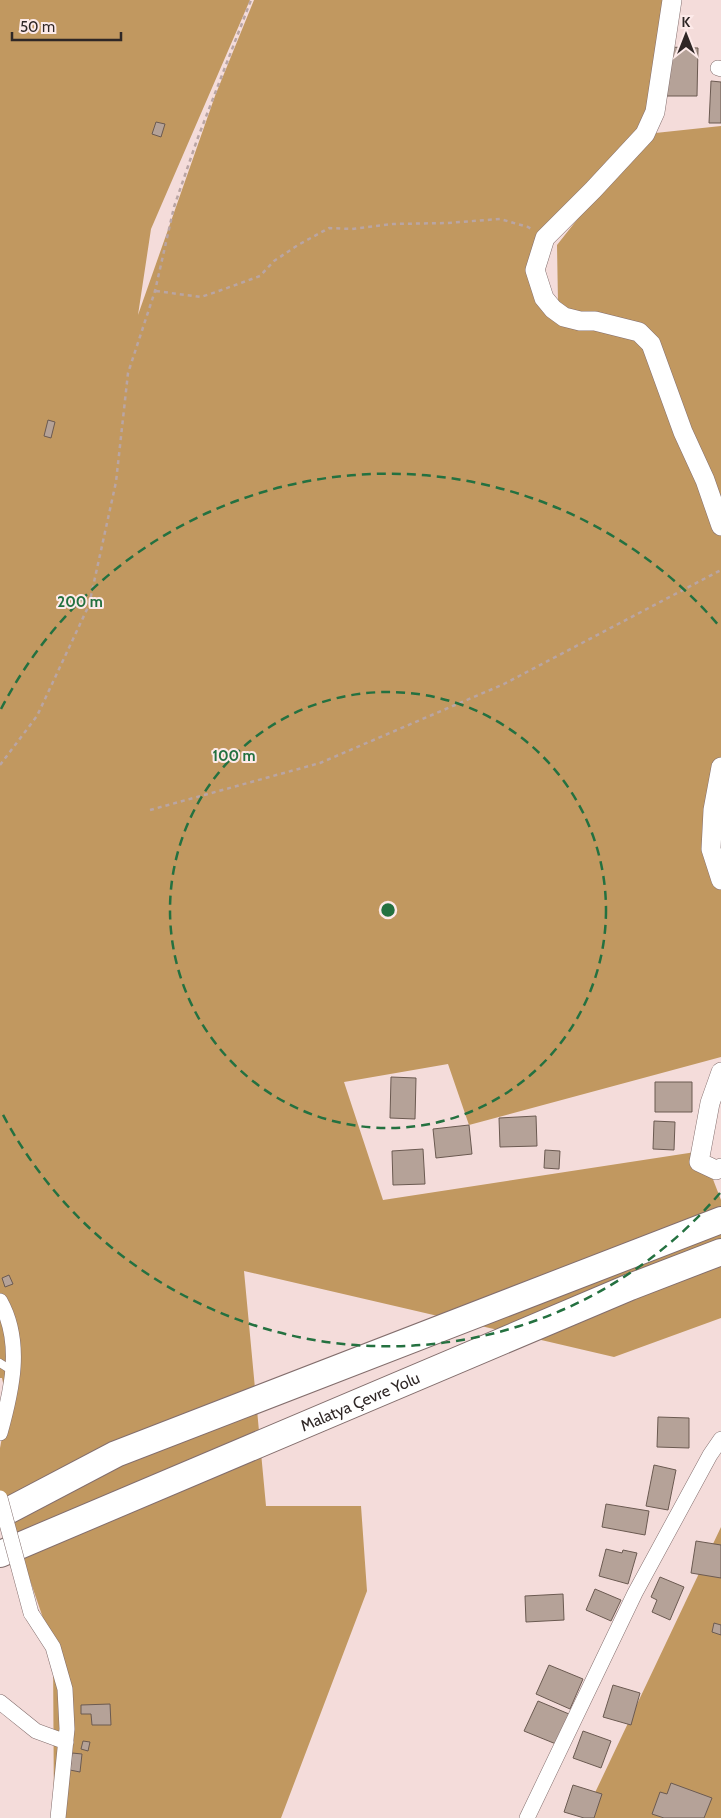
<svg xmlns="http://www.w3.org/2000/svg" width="721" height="1818" viewBox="0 0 721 1818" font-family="Cabin,sans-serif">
  <rect width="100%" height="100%" fill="#f4dcda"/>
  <path fill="#c19860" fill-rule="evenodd" d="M0 0H250L151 229 138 315 215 96 254 0H665L646 134 721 126V1057L469 1125 448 1064 344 1082 383 1200 702 1151 721 1200V1318L614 1357 244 1271 266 1506H361L367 1591 281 1818H54L53 1647 0 1493V1448L8 1405 2 1378H0ZM640 140 557 245 558 303 544 298 545 238Z
    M721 1527V1818H583Z"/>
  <path fill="#b5a298" stroke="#6b5a51" d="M668 47 698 48 697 96H667Z
    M711 81 721 82V123H709Z
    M156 122 165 124 161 137 152 134Z
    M48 420 55 422 51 438 44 436Z
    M391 1077 416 1078 415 1119 390 1118Z
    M655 1082H692V1112H655Z
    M536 1116 537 1146 500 1147 499 1118Z
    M654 1121 675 1122 674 1150 653 1149Z
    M469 1125 472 1154 436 1158 433 1129Z
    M423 1149 425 1184 393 1185 392 1151Z
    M545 1150 560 1151 559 1169 544 1168Z
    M9 1275 13 1284 5 1287 2 1278Z
    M658 1417 689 1418V1448L657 1447Z
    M654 1465 676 1470 668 1510 646 1506Z
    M606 1504 649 1511 645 1535 602 1527Z
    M696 1541 721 1545V1578L691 1573Z
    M606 1549 622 1553 623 1550 637 1553 628 1584 599 1576Z
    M660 1577 684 1587 670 1620 652 1612 657 1600 651 1597Z
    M595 1589 621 1600 611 1621 586 1610Z
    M563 1594 564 1620 526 1622 525 1596Z
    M714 1623 721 1625V1635L712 1632Z
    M549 1665 583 1679 570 1709 536 1694Z
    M613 1685 640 1693 631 1725 603 1717Z
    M538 1701 569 1714 556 1744 524 1731Z
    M110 1704 111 1725H92L91 1714H81V1705Z
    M583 1731 611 1741 601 1768 573 1758Z
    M83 1741 90 1742 88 1751 81 1749Z
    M72 1753 82 1754 80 1772 70 1770Z
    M671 1783 712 1798 704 1818H664L652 1814 660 1792 667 1794Z
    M573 1785 602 1794 594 1818H584L564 1812Z"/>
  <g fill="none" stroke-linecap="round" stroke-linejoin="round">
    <defs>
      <path id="service" d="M0 1363 14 1372"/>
      <path id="minor" d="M718 68 721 69
        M0 1301C23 1342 12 1390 0 1433
        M31 1613 53 1647 65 1689 67 1729 58 1818
        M0 1702 36 1731 66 1742
        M527 1818 635 1593 710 1455 721 1439"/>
      <path id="tertiary" d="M672 0 655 112 645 134 593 190 545 238 535 270 544 298 553 309 564 317 580 321H595L639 332 651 344 683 432 705 480 721 526
        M721 767 713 810 711 849 721 880
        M721 1072 710 1103 699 1162 716 1170 721 1168"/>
      <g id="trunk">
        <path d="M0 1515 116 1454 721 1220"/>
        <path id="s1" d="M0 1554 630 1287 721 1252"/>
      </g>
    </defs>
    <use href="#service" stroke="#836e6d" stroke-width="9"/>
    <use href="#minor" stroke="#836e6d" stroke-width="16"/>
    <use href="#tertiary" stroke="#836e6d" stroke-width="20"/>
    <use href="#trunk" stroke="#836e6d" stroke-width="28"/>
    <path stroke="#b9a5a4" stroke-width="2.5" stroke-dasharray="4 4" stroke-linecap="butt" d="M156 291 201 297 216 292 260 276 274 261 298 245 329 228 352 229 393 224 447 223 500 219 528 227 533 230
      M0 765 37 716 89 605 116 482 128 373 155 291 174 207 197 140 251 0
      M150 810 320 763 504 684 721 570"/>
    <use href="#service" stroke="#fff" stroke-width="8"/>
    <use href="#minor" stroke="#fff" stroke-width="15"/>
    <use href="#tertiary" stroke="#fff" stroke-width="19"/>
    <use href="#trunk" stroke="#fff" stroke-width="26"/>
    <defs>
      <path id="minor-bridge" d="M0 1498 31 1613"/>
    </defs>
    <use href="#minor-bridge" stroke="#836e6d" stroke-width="16" stroke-linecap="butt"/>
    <use href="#minor-bridge" stroke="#fff" stroke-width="15"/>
  </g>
  <g fill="none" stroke="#247140" stroke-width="2.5" stroke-dasharray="9 6">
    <circle cx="388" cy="910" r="218"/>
    <path d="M720 1193A436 436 0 0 1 1 1111M1 709A436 436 0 0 1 720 627"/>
  </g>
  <g text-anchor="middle" stroke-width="4" stroke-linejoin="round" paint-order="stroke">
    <g font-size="16" fill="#2f2726" stroke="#fdeae9">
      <text dy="6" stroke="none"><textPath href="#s1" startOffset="391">Malatya Çevre Yolu</textPath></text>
    </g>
  </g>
  <circle cx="388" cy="910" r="8" fill="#247140" stroke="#fdeae9" stroke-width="2.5"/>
  <g font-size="15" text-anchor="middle" font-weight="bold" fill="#247140" stroke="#fdeae9" stroke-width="4" stroke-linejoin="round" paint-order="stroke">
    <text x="80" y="607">200 m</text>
    <text x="234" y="761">100 m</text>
  </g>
  <g transform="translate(686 35)" stroke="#fdeae9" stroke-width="4" paint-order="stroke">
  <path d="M0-4L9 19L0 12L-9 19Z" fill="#2f2726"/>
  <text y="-8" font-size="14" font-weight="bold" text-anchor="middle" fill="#2f2726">K</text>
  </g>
  <path d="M12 32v8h109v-8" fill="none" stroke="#2f2726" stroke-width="2.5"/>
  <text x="20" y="32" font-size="15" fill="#2f2726" stroke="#fdeae9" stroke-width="4" paint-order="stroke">50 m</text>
</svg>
